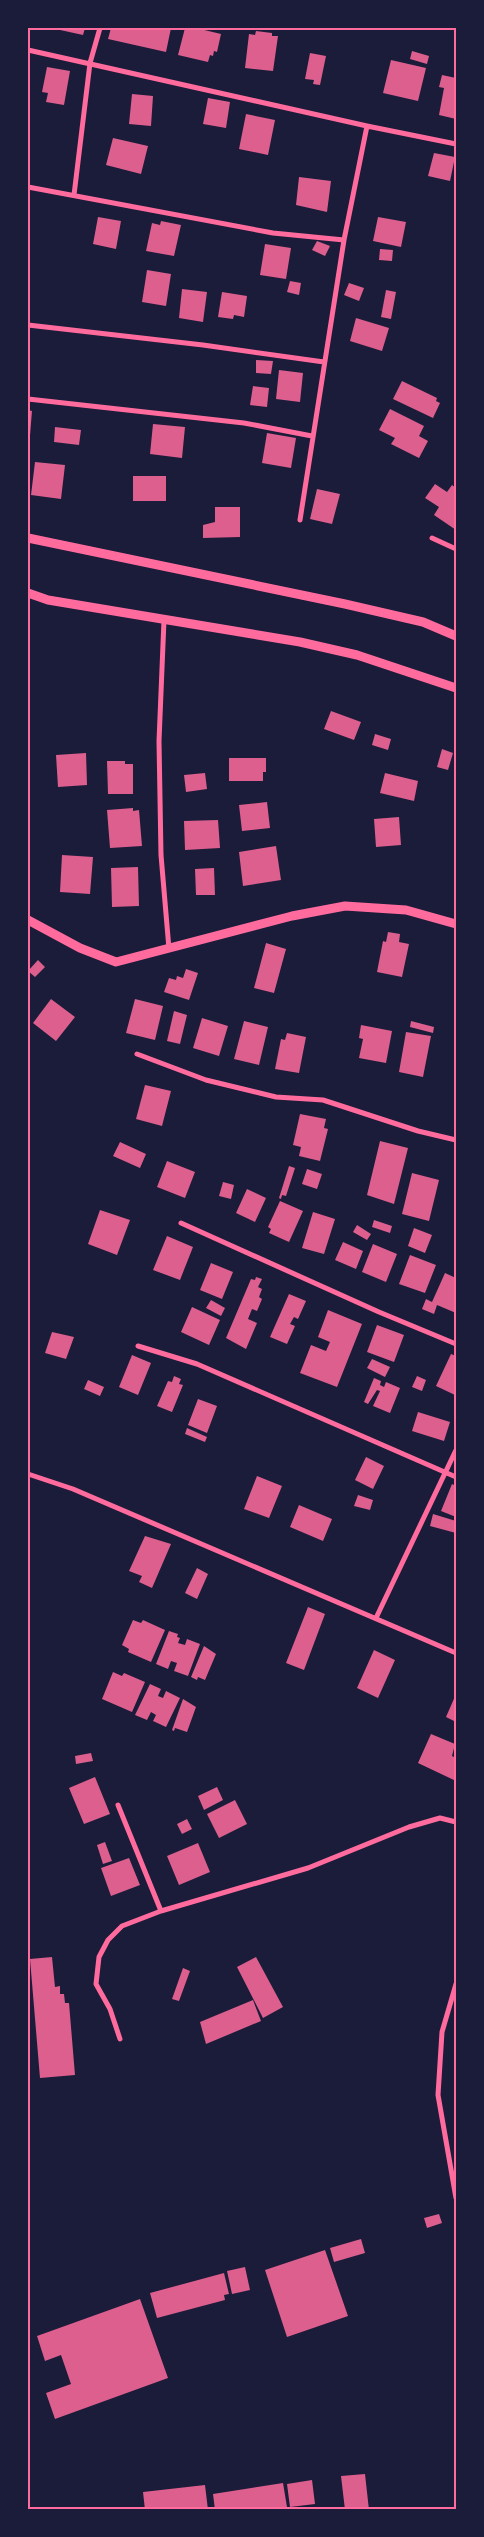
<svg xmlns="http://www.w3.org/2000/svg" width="484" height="2537" viewBox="0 0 484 2537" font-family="Arial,sans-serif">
  <rect width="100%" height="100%" fill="#1b1b3a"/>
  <path fill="#dd5f8e" d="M51 28H85L83 35Z
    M111 28H171L166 52 108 39Z
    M185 28H196L221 34 217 52 214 51 213 56 210 55 208 62 178 55Z
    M256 31 272 33V36H278L273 71 245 68 249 34 255 35Z
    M412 51 429 56 427 64 410 59Z
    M310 53 326 56 320 85 313 84 314 80 305 79Z
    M391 60 426 68 418 101 383 93Z
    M47 67 70 71 64 105 46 102 48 93 42 92Z
    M442 75 456 78V119L439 115 444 88 439 87Z
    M132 94 153 96 151 126 129 124Z
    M208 98 230 102 226 128 203 124Z
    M246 114 275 120 268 155 239 149Z
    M113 138 148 146 141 174 106 165Z
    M434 153 455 157 450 181 428 176Z
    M299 177 331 181 327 212 296 205Z
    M98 217 121 221 116 249 93 244Z
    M378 217 406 222 401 247 373 241Z
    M161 221 181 225 174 256 146 251 152 223 160 225Z
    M317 241 330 246 325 256 312 250Z
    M265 244 291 248 286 279 260 275Z
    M380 249 393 250 392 261 379 260Z
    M147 270 171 274 166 306 142 302Z
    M290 281 301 283 299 295 287 292Z
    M349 283 364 288 359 301 344 295Z
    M182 289 207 292 203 322 179 318Z
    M386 290 396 292 391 319 381 317Z
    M222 292 247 296 244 317 234 315 233 319 218 317Z
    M356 318 389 328 382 351 350 341Z
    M256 360 273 361 271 374 256 373Z
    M279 370 303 373 300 402 276 399Z
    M402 381 437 398 436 401 440 403 433 418 393 399Z
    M253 386 269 388 267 407 250 405Z
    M390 409 424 426 419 436 428 441 419 458 391 444 395 438 379 430Z
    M28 410 32 411 29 448H28Z
    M153 424 185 427 182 458 150 454Z
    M55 427 81 430 79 445 54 442Z
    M267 433 296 438 291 468 262 463Z
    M35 462 65 465 61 499 31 495Z
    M133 476H166V501H133Z
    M435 484 447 492 452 485 456 488V530L434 515 439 507 425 498Z
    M317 489 340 494 332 524 310 519Z
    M215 507H240V537L203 538V525L215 522Z
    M331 711 361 722 354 740 324 729Z
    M375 734 391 739 388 750 372 745Z
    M442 749 453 753 448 770 437 767Z
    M86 753 87 785 58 787 56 755Z
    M229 758H266V772H263V781H229Z
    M107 761H125V764H133V794H108Z
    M205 773 207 789 186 792 184 775Z
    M385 773 418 781 414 801 380 793Z
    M267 802 270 828 242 831 239 805Z
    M133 808V811L139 810 142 846 110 848 107 810Z
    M399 817 401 845 376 847 374 819Z
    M218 820 220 848 185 850 184 821Z
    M276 846 281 880 243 886 239 852Z
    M62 855 93 857 90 894 60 892Z
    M138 867 139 906 112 907 111 868Z
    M214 868 215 895H196L195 869Z
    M388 932 400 934 399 942 409 944 402 977 377 972 383 941 386 942Z
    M266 943 286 949 274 993 254 988Z
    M38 960 45 967 35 977 28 971Z
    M186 969 198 973 189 1000 164 992 169 978 176 980 177 976 183 978Z
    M51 999 75 1017 56 1041 33 1023Z
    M135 999 163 1006 155 1040 126 1033Z
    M174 1011 187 1015 180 1044 167 1041Z
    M202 1018 228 1026 219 1056 193 1048Z
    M244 1021 268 1027 259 1065 234 1059Z
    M411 1021 434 1027 433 1033 410 1027Z
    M361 1025 392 1031 386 1063 359 1058 363 1039 359 1038Z
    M406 1032 431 1036 423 1077 399 1072Z
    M287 1033 306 1037 299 1073 275 1069 281 1039 285 1040Z
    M145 1085 171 1091 162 1126 136 1119Z
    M300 1114 326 1119 324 1128 328 1129 320 1161 299 1156 301 1147 293 1145Z
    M380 1141 408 1148 394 1204 367 1195Z
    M120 1142 146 1154 140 1168 113 1156Z
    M167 1161 195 1172 185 1198 157 1187Z
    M289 1166 295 1168 286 1196 282 1195 281 1199 279 1198Z
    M307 1169 322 1174 317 1189 302 1184Z
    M412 1173 439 1180 429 1221 402 1214Z
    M223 1182 234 1185 231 1199 219 1196Z
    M247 1189 266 1198 255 1222 236 1213Z
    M280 1201 303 1211 289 1242 269 1233 271 1229 268 1227Z
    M100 1210 130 1220 117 1255 88 1244Z
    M313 1212 335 1219 324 1254 302 1248Z
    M374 1220 392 1226 390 1233 372 1227Z
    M357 1225 371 1234 367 1240 353 1232Z
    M414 1228 432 1235 425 1253 408 1246Z
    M167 1236 193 1247 180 1280 153 1270Z
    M343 1242 363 1251 356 1269 335 1260Z
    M373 1244 397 1254 386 1282 362 1272Z
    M410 1255 436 1265 425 1293 399 1284Z
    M211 1263 233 1272 222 1299 200 1290Z
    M445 1273 456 1278V1313L437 1305 434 1314 422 1309 426 1299 432 1302Z
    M256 1277 262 1279 258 1287 262 1289 259 1297 262 1299 257 1311 252 1309 248 1319 257 1323 246 1349 226 1338 251 1279 255 1280Z
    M289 1294 306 1301 298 1319 294 1317 290 1324 295 1326 287 1344 270 1337Z
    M211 1300 225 1308 221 1316 206 1308Z
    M192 1307 220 1320 209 1345 181 1332Z
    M328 1310 362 1324 337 1387 300 1373 311 1345 326 1351 330 1342 318 1337Z
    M377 1325 404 1335 394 1362 367 1352Z
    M52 1332 74 1337 66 1359 45 1353Z
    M451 1354 456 1356 455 1395 436 1386Z
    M132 1355 151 1363 138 1395 119 1387Z
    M372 1359 390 1367 385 1377 367 1368Z
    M174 1376 181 1379 179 1384 183 1385 172 1412 157 1406 168 1381 172 1382Z
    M417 1376 426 1380 422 1391 412 1387Z
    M374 1378 381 1381 380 1385 384 1387 386 1382 400 1388 390 1413 373 1406 380 1391 377 1390 368 1404 364 1402Z
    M88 1380 104 1387 100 1396 84 1389Z
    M198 1399 217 1406 207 1433 188 1425Z
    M418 1412 450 1422 444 1441 412 1431Z
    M187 1428 207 1437 205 1442 185 1434Z
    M366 1457 384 1466 373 1489 355 1480Z
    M257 1476 282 1486 269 1518 244 1509Z
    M452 1484 456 1486V1517L441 1511Z
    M358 1495 373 1500 370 1510 354 1506Z
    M299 1505 332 1519 323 1541 290 1527Z
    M433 1514 456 1521V1533L430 1526Z
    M145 1536 171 1544 152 1588 139 1582 142 1576 129 1571Z
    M197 1568 208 1574 197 1599 185 1593Z
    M308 1607 325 1614 304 1670 286 1663Z
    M133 1620 141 1623 143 1620 165 1630 151 1662 128 1652 129 1649 122 1645Z
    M169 1631 178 1634 177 1637 180 1638 178 1643 185 1645 187 1639 200 1644 188 1676 174 1671 177 1663 171 1661 168 1669 156 1664Z
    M204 1646 216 1654 205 1680 198 1677 197 1680 191 1677Z
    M374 1650 395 1660 378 1698 357 1688Z
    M113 1672 122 1676 124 1673 145 1682 132 1712 102 1699Z
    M150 1684 161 1689 158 1696 163 1698 166 1691 180 1698 166 1727 153 1721 156 1715 151 1712 147 1720 135 1715Z
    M456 1694V1722L446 1717Z
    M183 1699 196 1707 187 1732 175 1728 174 1731 172 1730Z
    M431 1734 455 1744 452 1756 456 1758V1781L418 1763Z
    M91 1753 93 1761 76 1764 75 1756Z
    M95 1777 110 1814 84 1824 69 1788Z
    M217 1787 223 1800 204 1810 198 1796Z
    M235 1800 247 1824 219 1838 207 1814Z
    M187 1819 192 1829 182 1834 177 1824Z
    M105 1842 112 1861 103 1864 97 1845Z
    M198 1843 210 1872 179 1885 167 1856Z
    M129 1858 140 1885 111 1896 101 1868Z
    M52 1957 55 1987 60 1986V1994H64L65 2003H69L75 2075 40 2078 30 1959Z
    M256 1957 283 2007 263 2018 237 1967Z
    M183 1968 190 1971 179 2001 172 1999Z
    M253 2000 261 2021 206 2044 200 2022Z
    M439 2214 442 2223 427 2228 424 2218Z
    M361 2239 365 2253 334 2262 330 2248Z
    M325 2250 348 2316 287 2337 265 2270Z
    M245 2267 250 2290 232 2294 227 2271Z
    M224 2273 229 2294 224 2295 225 2300 157 2318 150 2293Z
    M140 2299 168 2378 55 2419 46 2393 71 2384 61 2355 45 2361 37 2336Z
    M365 2474 369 2510H345L341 2476Z
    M312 2480 315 2504 290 2507 287 2484Z
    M283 2483 287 2507 271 2510H215L213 2494Z
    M205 2485 208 2510H145L143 2492Z"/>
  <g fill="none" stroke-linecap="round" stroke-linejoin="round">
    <path stroke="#ff6b9d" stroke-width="5" d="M28 50 367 126 456 144
      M28 187 273 233 344 240
      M74 195 90 63 100 28
      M28 325 203 345 324 362
      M28 399 244 423 312 436
      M300 520 344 240 367 126
      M432 538 456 549
      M164 620 159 741 161 855 169 949
      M137 1054 206 1080 276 1097 323 1100 418 1131 456 1140
      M181 1223 379 1312 456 1344
      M138 1346 197 1364 456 1477
      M28 1474 73 1489 456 1653
      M376 1618 456 1450
      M118 1805 161 1911
      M456 1984 442 2032 438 2095 456 2198
      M120 2039 110 2009 96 1984 99 1957 108 1940 122 1926 161 1911 308 1868 409 1827 440 1818 456 1822"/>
    <path stroke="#ff6b9d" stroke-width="9" d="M28 538 345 604 423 622 456 636
      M28 593 48 600 300 642 357 655 456 688
      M28 920 80 948 116 962 292 916 345 906 406 910 456 924"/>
  </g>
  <rect width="484" height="2537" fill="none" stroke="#1b1b3a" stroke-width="58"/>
  <rect x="29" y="29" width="426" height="2479" fill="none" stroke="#ff6b9d" stroke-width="2"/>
</svg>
